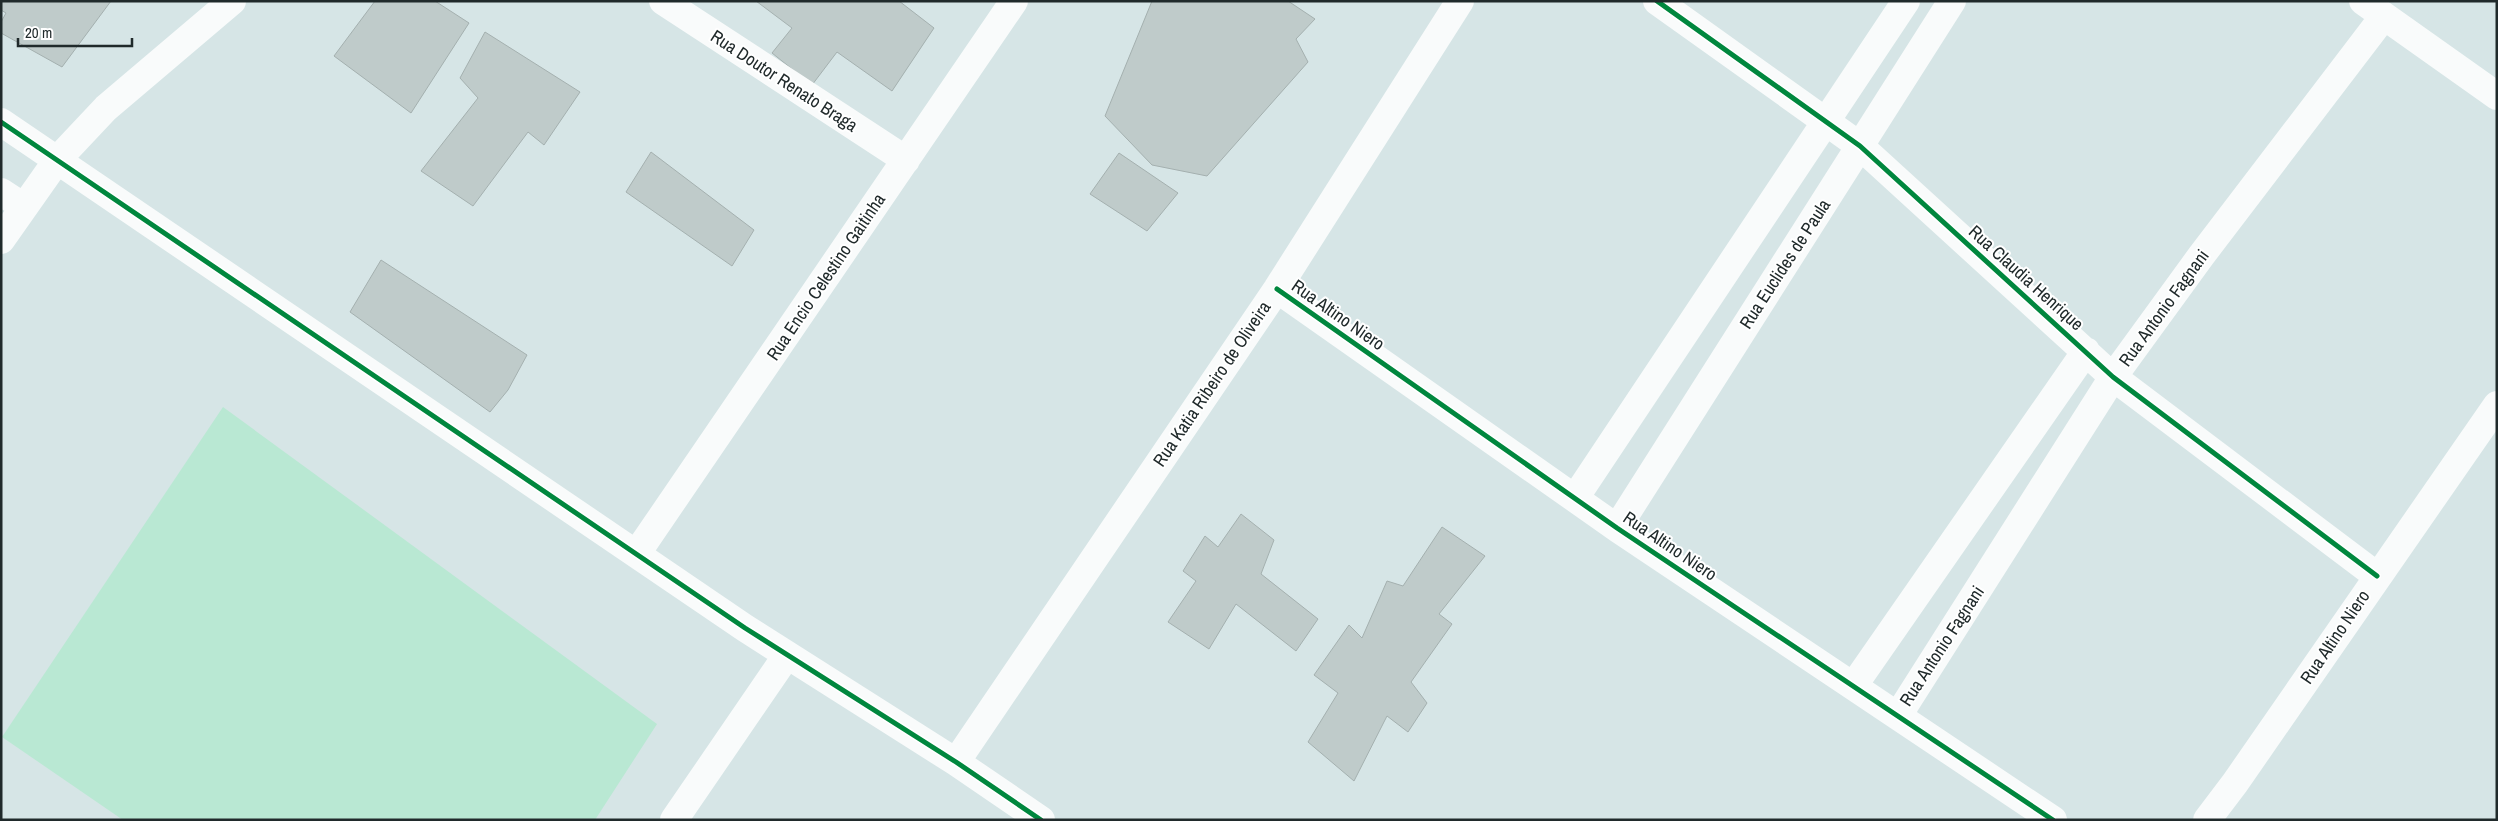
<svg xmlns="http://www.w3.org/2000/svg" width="2498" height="821" viewBox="0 0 2498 821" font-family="'Archivo Narrow',sans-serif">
  <rect width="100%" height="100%" fill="#d6e5e6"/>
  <path fill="#b9e8d3" d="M223 407 657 724 595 820H123L2 737Z"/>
  <path fill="#bfcbca" stroke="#a4b0af" d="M1 1H111L62 67 1 33V22L6 13 1 10Z
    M375 1H435L469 23 411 113 334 56Z
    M756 1H899L934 28 892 91 837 52 812 85 772 53 792 28Z
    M1152 1H1288L1315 19 1296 39 1308 62 1207 176 1152 165 1105 116Z
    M485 32 580 92 544 145 528 132 473 206 421 171 478 98 460 78Z
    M651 152 754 230 732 266 626 192Z
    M1119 153 1178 193 1147 231 1090 194Z
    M381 260 527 355 508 390 490 412 350 312Z
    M1241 514 1274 540 1261 574 1318 619 1296 651 1236 604 1209 649 1168 622 1196 581 1183 571 1205 536 1218 547Z
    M1442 527 1485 556 1439 614 1452 624 1411 682 1427 703 1408 732 1387 716 1354 781 1308 742 1338 693 1314 675 1349 625 1362 638 1387 581 1403 586Z"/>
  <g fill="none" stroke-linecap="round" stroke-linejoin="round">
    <path stroke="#f9fbfb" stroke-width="28" d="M663 1 906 160
      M1657 1 1860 146 2113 377 2377 576
      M2363 1 2497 96
      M1 122 745 628 956 762 1041 820
      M1 192 24 207
      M1 240 58 159 106 108 232 1
      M1277 289 1617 528 2053 820
      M1575 498 1906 1
      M1617 528 1952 1
      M637 553 1014 1
      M1854 685 2086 351
      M1899 714 2113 377 2201 256 2384 16
      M956 762 1277 289 1460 1
      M674 820 787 655
      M2207 820 2235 783 2497 405"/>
    <defs>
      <path id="cycleway" d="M1657 1 1860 146 2113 377 2377 576
        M1 122 745 628 956 762 1041 820
        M1277 289 1617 528 2053 820"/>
    </defs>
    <use href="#cycleway" stroke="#fff" stroke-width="8"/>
    <use href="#cycleway" stroke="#00873e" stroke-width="5"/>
  </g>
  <g text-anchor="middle" stroke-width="4" stroke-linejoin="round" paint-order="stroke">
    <g font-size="18" fill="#202a2b" stroke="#fff">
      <text transform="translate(784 81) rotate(33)" y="6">Rua Doutor Renato Braga</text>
      <text transform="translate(1785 264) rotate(-57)" y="6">Rua Euclides de Paula</text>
      <text transform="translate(826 277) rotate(-56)" y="6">Rua Encio Celestino Gaitinha</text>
      <text transform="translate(2026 278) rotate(42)" y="6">Rua Claudia Henrique</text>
      <text transform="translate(2164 308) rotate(-54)" y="6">Rua Antonio Fagnani</text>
      <text transform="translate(1338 315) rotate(35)" y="6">Rua Altino Niero</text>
      <text transform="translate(1212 384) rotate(-56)" y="6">Rua Katia Ribeiro de Oliveira</text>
      <text transform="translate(1670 546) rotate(34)" y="6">Rua Altino Niero</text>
      <text transform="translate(2335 637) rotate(-56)" y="6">Rua Altino Niero</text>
      <text transform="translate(1942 646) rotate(-57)" y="6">Rua Antonio Fagnani</text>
    </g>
  </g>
  <rect width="2498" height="821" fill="none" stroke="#202a2b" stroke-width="5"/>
  <path d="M18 38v8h114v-8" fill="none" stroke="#202a2b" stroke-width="2.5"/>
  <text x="25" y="38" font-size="15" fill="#202a2b" stroke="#ffffff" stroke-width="4" paint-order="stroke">20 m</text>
</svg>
